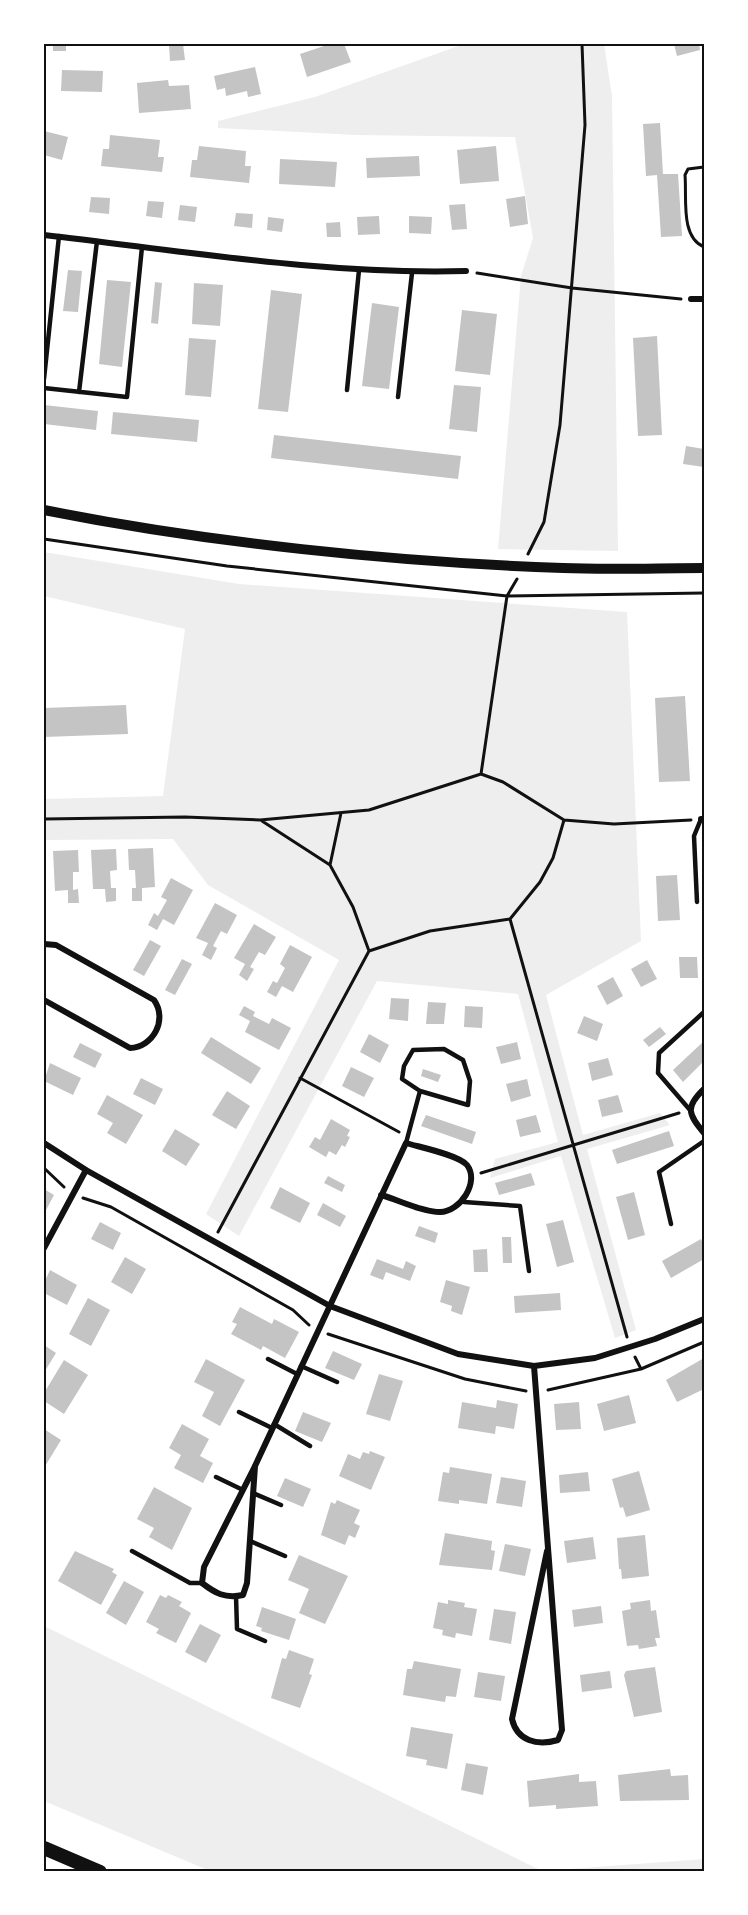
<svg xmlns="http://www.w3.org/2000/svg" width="748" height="1915" viewBox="0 0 748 1915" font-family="'Source Sans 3',sans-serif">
  <rect width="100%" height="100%" fill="#fff"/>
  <path fill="#eee" d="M464 44H604L612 96 618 551 498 549 521 276 533 238 515 137 356 135 218 128V121L315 97Z
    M44 552 239 584 627 612 641 941 546 995 583 1135 660 1113 670 1125 587 1149 636 1330 615 1338 561 1156 490 1178 495 1159 558 1142 518 994 377 981 239 1236 206 1214 339 960 208 885 173 839 44 840V799L163 796 185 629 44 596Z
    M44 1626 542 1871H210L44 1801Z
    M704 1859V1871H543Z"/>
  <path fill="#c4c4c4" d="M53 44H66V51H53Z
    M169 44H183L185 60 170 61Z
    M330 44H344L351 62 307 77 300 54Z
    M674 44H699L700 50 677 56Z
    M255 67 261 94 248 97 247 91 226 96 225 88 217 90 214 76Z
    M62 70 103 71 102 92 61 91Z
    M168 80 169 86 189 85 191 109 139 113 137 83Z
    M660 123 663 174H678L682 236 661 237 657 175 646 176 643 124Z
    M44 131 68 137 62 160 44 155Z
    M110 135 160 140 158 157H164L162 172 101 166 103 149H109Z
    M199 146 246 151 245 166H251L249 183 190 177 192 160H197Z
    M496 146 499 181 460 184 457 150Z
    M419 156 420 176 367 178 366 158Z
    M280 159 337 162 335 187 279 184Z
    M525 196 528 224 510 227 506 199Z
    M91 197 110 198 109 214 89 212Z
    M148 201 164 202 162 218 146 216Z
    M465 204 467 229 452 230 449 205Z
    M180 205 197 207 195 222 178 220Z
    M236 213 253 214 252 228 234 226Z
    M379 216 380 234 358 235 357 217Z
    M409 216 432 217 431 234 409 233Z
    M268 217 284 219 282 232 267 230Z
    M340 222 341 237H327L326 223Z
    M68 270 82 271 78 312 63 311Z
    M107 280 131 282 122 367 99 364Z
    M155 282 162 283 158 324 151 323Z
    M194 283 223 285 220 326 192 324Z
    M271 290 302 294 288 412 258 409Z
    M372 303 399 307 389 389 362 386Z
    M462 310 497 314 490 375 455 371Z
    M657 336 662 435 638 436 633 338Z
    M189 338 216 340 211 397 185 395Z
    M454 385 481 387 477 432 449 429Z
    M44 405 98 411 96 430 44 424Z
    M113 412 199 420 197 442 111 434Z
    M274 435 461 456 458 479 271 458Z
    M686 446 704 449V467L683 464Z
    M685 696 690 781 659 782 655 698Z
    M126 705 128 734 44 737V708Z
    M153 848 155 887 142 888V901H132V888H136L135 870H129L128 849Z
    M116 849 117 870 110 871 111 888H116V901L106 902 105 889H93L91 850Z
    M78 850 79 872H73V890L78 889 79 903H68V890L55 891 53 851Z
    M677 875 680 920 658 921 656 876Z
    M171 878 193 890 174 925 163 919 157 930 148 925 154 913 158 916 167 900 161 897Z
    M215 903 237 915 227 934 221 931 213 946 217 948 211 960 202 955 208 943 196 938Z
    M254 924 276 937 265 955 259 952 250 967 254 969 247 981 239 975 245 964 234 958Z
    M150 940 161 946 144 976 133 970Z
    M290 945 312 957 293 992 282 986 276 997 267 992 273 981 277 983 285 968 280 964Z
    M679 957H697L698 978H680Z
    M182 959 192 964 175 995 165 990Z
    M647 960 657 979 641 987 631 969Z
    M613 977 623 996 607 1005 597 986Z
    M391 998 409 999 408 1021 389 1019Z
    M428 1002 446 1003 444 1024H426Z
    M244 1006 255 1012 253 1016 269 1024 272 1018 291 1028 279 1050 245 1032 250 1021 239 1015Z
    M465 1006 483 1007 482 1028 464 1027Z
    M584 1016 603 1024 597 1041 577 1033Z
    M660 1027 666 1034 649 1047 643 1040Z
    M369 1034 389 1045 380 1063 360 1052Z
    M211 1037 261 1068 251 1084 201 1053Z
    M704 1041V1061L683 1082 673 1070Z
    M517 1042 521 1059 501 1064 496 1047Z
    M80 1043 102 1054 95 1068 73 1057Z
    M608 1058 613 1075 592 1081 588 1063Z
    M50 1063 81 1078 73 1095 44 1081Z
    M351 1067 374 1078 364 1097 342 1086Z
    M423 1069 441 1075 438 1082 421 1076Z
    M141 1078 163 1089 155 1105 133 1094Z
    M527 1079 531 1096 511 1102 506 1084Z
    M227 1091 250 1106 236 1129 212 1115Z
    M107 1095 143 1115 126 1144 107 1133 113 1123 97 1114Z
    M618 1095 623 1112 602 1117 598 1100Z
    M426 1115 476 1132 472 1144 421 1126Z
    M536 1115 541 1132 520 1137 516 1120Z
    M331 1119 350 1130 347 1136 350 1137 345 1147 342 1145 336 1155 329 1151 326 1157 309 1147 315 1137 320 1140Z
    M175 1129 200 1144 186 1166 162 1151Z
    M669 1131 674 1146 617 1164 612 1150Z
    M531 1173 535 1185 499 1195 495 1183Z
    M328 1176 345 1185 342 1192 324 1183Z
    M280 1187 310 1203 300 1223 270 1208Z
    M44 1189 54 1195 45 1212 44 1211Z
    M634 1192 645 1235 628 1240 616 1197Z
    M323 1203 346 1216 340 1227 317 1215Z
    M563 1220 574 1262 557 1267 546 1224Z
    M100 1222 121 1233 113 1250 91 1239Z
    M419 1226 438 1233 435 1243 415 1236Z
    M502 1237H511L512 1263H503Z
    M701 1239 704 1246V1259L671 1278 662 1261Z
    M487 1249 488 1272H474L473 1250Z
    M125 1257 146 1269 132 1294 111 1282Z
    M377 1259 403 1269 406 1261 416 1266 410 1281 386 1272 383 1280 370 1275Z
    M50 1270 77 1285 67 1305 44 1293V1283Z
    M446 1280 470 1287 462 1315 451 1311 452 1306 440 1302Z
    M560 1293 561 1310 515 1313 514 1296Z
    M88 1298 110 1310 91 1346 69 1334Z
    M240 1307 272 1324 274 1319 299 1332 285 1358 263 1346 261 1350 231 1334 237 1324 232 1322Z
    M44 1345 56 1353 45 1371 44 1370Z
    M333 1351 362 1364 354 1380 325 1368Z
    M704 1358V1389L677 1402 666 1380Z
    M206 1359 245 1380 220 1426 202 1416 214 1392 194 1382Z
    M64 1360 88 1375 64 1414 44 1401V1393Z
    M379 1374 403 1381 390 1421 366 1414Z
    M629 1395 636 1423 604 1431 597 1404Z
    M497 1400 518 1404 514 1429 496 1426 495 1434 458 1428 462 1402 496 1408Z
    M579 1402 581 1429 556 1430 554 1404Z
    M303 1412 331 1423 322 1442 295 1431Z
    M182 1424 209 1439 200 1456 213 1463 203 1483 174 1468 181 1455 169 1448Z
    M44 1429 61 1440 44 1468Z
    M370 1451 385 1457 371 1490 339 1476 348 1454 360 1459 363 1452 369 1454Z
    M450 1467 492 1474 487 1504 459 1500V1504L438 1501 443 1472 449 1473Z
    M639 1471 650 1510 626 1517 623 1507 620 1508 612 1479Z
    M588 1472 590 1491 560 1493 559 1475Z
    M501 1477 526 1481 522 1507 496 1503Z
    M285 1478 311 1489 303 1507 277 1496Z
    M154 1487 192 1508 172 1550 149 1537 154 1528 137 1519Z
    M337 1500 360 1510 354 1523 360 1526 355 1538 349 1535 345 1545 321 1535 331 1502 335 1504Z
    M445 1533 492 1541 491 1550 495 1551 492 1570 439 1565Z
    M645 1535 649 1576 622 1579 621 1569H619L617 1538Z
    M593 1537 596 1559 567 1563 564 1541Z
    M505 1544 531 1549 525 1576 499 1571Z
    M75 1551 114 1569 112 1572 117 1575 101 1605 58 1581Z
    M299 1555 348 1576 325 1624 299 1613 309 1589 288 1580Z
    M124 1581 144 1592 126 1625 106 1613Z
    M160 1595 166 1598 168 1595 182 1602 179 1606 191 1613 176 1643 156 1633 159 1629 146 1622Z
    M448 1600 465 1603 464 1607 477 1609 472 1636 456 1633 455 1638 442 1635 443 1630 433 1628 438 1602 448 1604Z
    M650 1600 651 1611 656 1610 660 1638H655L657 1646 639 1649 638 1645 627 1646 622 1611 631 1609 630 1603Z
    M601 1606 603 1623 574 1627 572 1610Z
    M262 1607 296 1619 289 1640 261 1631 262 1628 256 1626Z
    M494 1609 516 1612 511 1644 489 1640Z
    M200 1624 221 1635 206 1663 185 1652Z
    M289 1650 314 1659 309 1674 312 1675 300 1708 271 1698 282 1658 286 1659Z
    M414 1661 461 1669 456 1697 446 1696 445 1702 403 1695 407 1669H412Z
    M655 1667 662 1712 634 1717 624 1675 626 1671Z
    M610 1671 612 1688 582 1692 580 1675Z
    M478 1672 505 1676 501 1701 474 1697Z
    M411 1727 453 1734 447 1769 426 1765 427 1760 406 1756Z
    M466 1763 488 1767 483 1795 461 1790Z
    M670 1769 671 1776 688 1775 689 1800 620 1801 618 1775Z
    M579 1774V1782L596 1781 598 1806 556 1809V1805L529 1807 527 1781Z"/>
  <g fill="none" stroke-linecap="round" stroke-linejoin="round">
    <path stroke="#111" stroke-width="3" d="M704 167 688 169 685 175C687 198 680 237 704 247
      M477 273 572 288 681 299
      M44 539 227 566 507 596 704 593
      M528 554 544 522 560 425 585 125 582 44
      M481 774 503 782 564 820 614 824 691 820
      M341 813 330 865 353 907 369 951 430 931 510 919 540 882 553 858 564 820
      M44 819 185 817 260 820 369 810 481 774 507 596 517 579
      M262 821 330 865
      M510 919 627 1337
      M300 1078 399 1132
      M44 1168 64 1187
      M481 1173 679 1113
      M83 1198 111 1207 293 1310 309 1325
      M218 1232 369 951
      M328 1334 465 1379 526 1391
      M635 1357 641 1369
      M548 1390 641 1369 704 1342"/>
    <path stroke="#111" stroke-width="4.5" d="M44 379 59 236
      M44 388 127 397 142 247
      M347 390 359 270
      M79 392 97 241
      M398 397 412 273
      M697 902 694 836 701 819
      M444 1049 463 1060 470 1081 468 1105 420 1091 402 1079 404 1066 413 1050Z
      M690 1110 658 1073 659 1053 704 1012
      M406 1143 420 1091
      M464 1202 520 1206 529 1271
      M671 1224 659 1172 704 1141
      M268 1359 297 1374
      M301 1366 337 1382
      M239 1412 272 1428
      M274 1424 310 1446
      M216 1477 243 1490
      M253 1493 281 1505
      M250 1541 285 1556
      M132 1551 190 1583H202
      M236 1596 237 1629 265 1641"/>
    <path stroke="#111" stroke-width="6" d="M44 235C184 251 325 275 466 271
      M691 299H704
      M701 819H704
      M44 944 56 945 154 1000C168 1020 153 1047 130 1048L44 1000
      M704 1089C685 1107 688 1114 704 1133
      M44 1143 86 1170 330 1306 458 1354 534 1366 595 1358 655 1339 704 1319
      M44 1248 86 1170
      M534 1366 562 1730 558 1740C537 1746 517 1741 512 1719L547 1551
      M255 1466 247 1583 243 1595C225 1599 215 1593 202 1583L204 1567 255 1466 406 1143C419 1147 459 1155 467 1165 480 1182 460 1212 440 1212 422 1212 399 1200 381 1195"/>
    <path stroke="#111" stroke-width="10" d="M44 510C210 543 393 562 563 568 610 570 658 568 704 568"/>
    <path stroke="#111" stroke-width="14" d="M44 1848 100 1872"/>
  </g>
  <rect width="748" height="1915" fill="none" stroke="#ffffff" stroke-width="90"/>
  <rect x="45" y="45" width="658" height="1825" fill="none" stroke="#111" stroke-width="2"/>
</svg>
